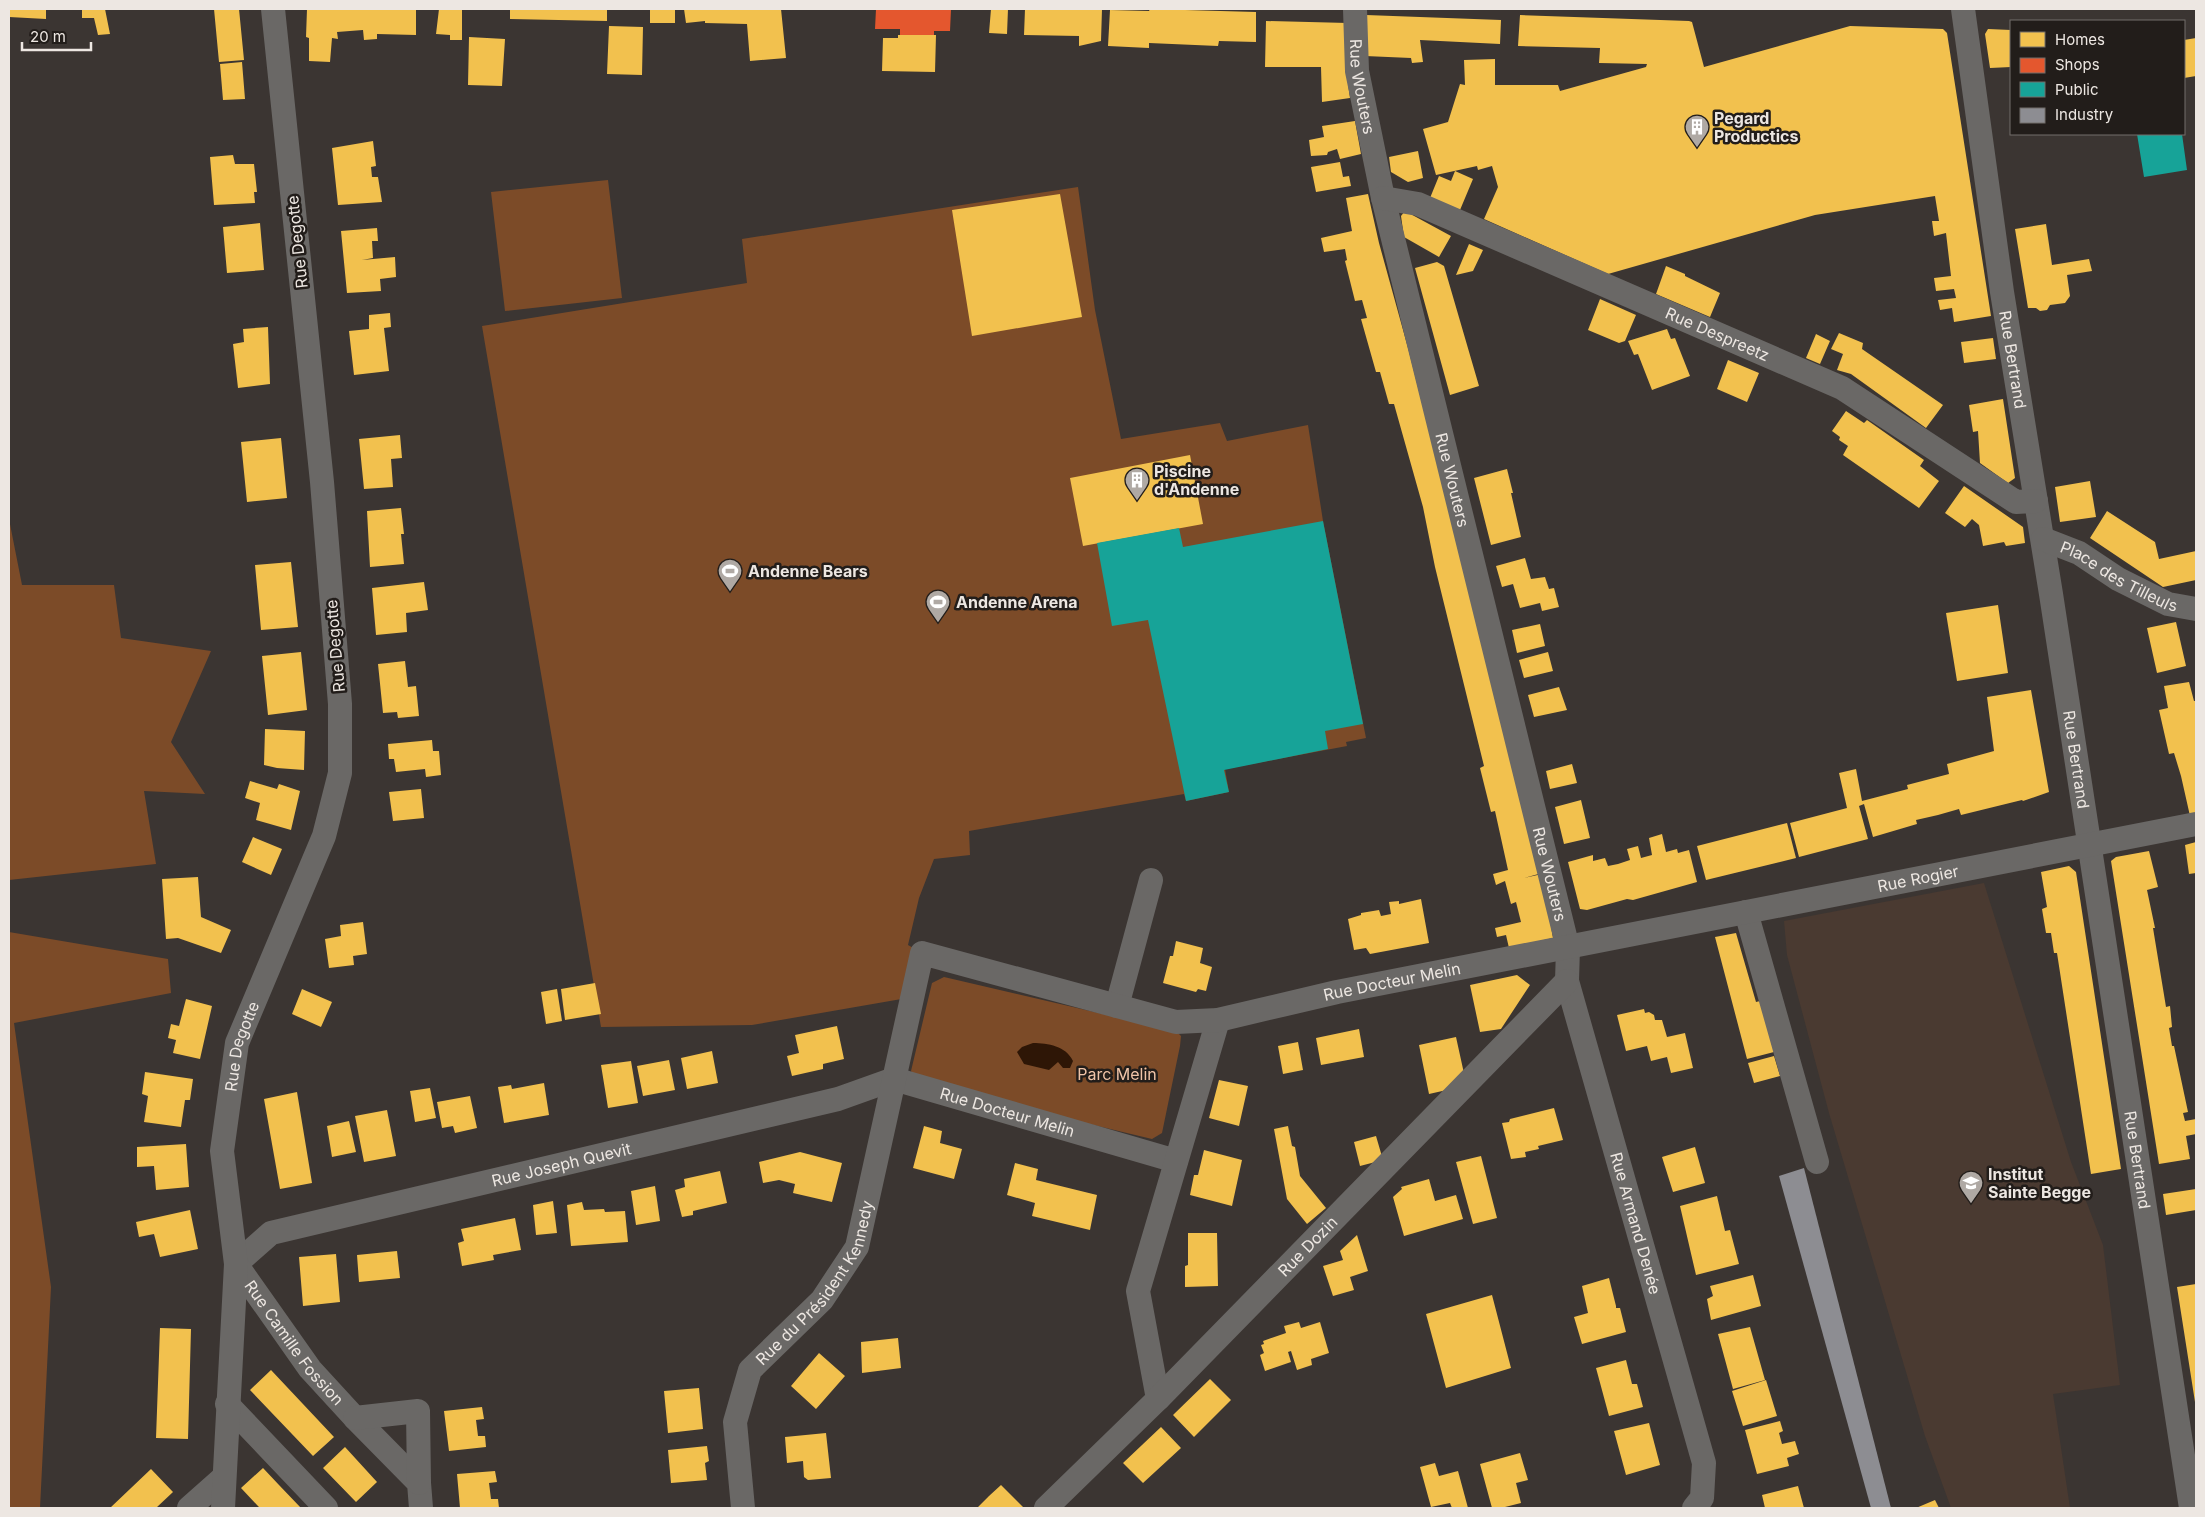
<svg xmlns="http://www.w3.org/2000/svg" width="2205" height="1517" viewBox="0 0 2205 1517" font-family="Inter,sans-serif">
  <rect width="100%" height="100%" fill="#3b3532"/>
  <path fill="#4a3a31" d="M1984 883 2071 1162 2103 1245 2120 1385 2053 1394 2070 1508H1951L1925 1436 1882 1291 1829 1113 1787 955 1784 921Z"/>
  <path fill="#7c4b28" d="M608 180 622 298 505 311 491 192Z
    M1078 187 1095 310 1121 439 1220 423 1227 441 1308 425 1323 521 1366 738 1346 742 1347 746 1225 769 1229 792 1186 801 1184 794 969 831 970 855 934 859 919 898 908 945 922 953 913 997 752 1025 601 1027 482 326 747 283 742 239Z
    M9 519 22 585H114L121 638 211 651 171 742 205 794 144 791 156 864 9 880Z
    M9 932 168 959 171 993 14 1023 51 1287 40 1508H9Z
    M944 977 1176 1031 1181 1036 1180 1046 1162 1133 1152 1139 918 1083 911 1071 932 983Z"/>
  <path fill="#2e1606" d="M1033 1043C1048 1043 1066 1046 1073 1061L1070 1068H1063L1058 1062 1049 1070 1024 1064 1017 1052 1022 1047Z"/>
  <path fill="#f2c14e" d="M9 9H46V19L9 17Z
    M82 9H105L110 34 98 35 94 18H82Z
    M214 9H239L244 60 219 62Z
    M307 9H416V35L377 34V39L364 40 363 30 337 32 338 39 332 38 330 62 309 61V38L306 37Z
    M439 9H462V40H450V35L436 34Z
    M510 9H607V21L510 19Z
    M650 9H675V23H650Z
    M684 9H781L786 58 750 61 747 24 705 23V21L686 23Z
    M991 9H1008L1007 34 989 33Z
    M1025 9H1102L1101 41 1079 46V36L1024 35Z
    M1150 9 1256 12V42L1219 41 1218 46 1149 43V48L1108 46 1110 10 1149 11Z
    M1366 15 1501 20 1500 44 1420 40 1423 62 1412 63 1411 58 1365 56Z
    M1520 15 1689 21 1692 22 1704 67 1850 26 1943 29 1947 33 1991 316 1954 322 1952 308 1940 310 1938 300 1956 298 1954 289 1936 291 1934 278 1951 276 1946 233 1934 236 1932 221H1939L1935 196 1815 215 1608 274 1484 219 1498 187 1492 166 1478 170 1477 166 1436 175 1423 129 1448 122 1460 84 1465 85 1464 60 1495 59V85H1558L1560 91 1646 67 1647 64 1599 63 1600 48 1518 46Z
    M1266 21 1348 23V84L1350 98 1322 102 1321 67H1265Z
    M609 26 643 27 642 75 607 74Z
    M1988 29 2011 30V67L1990 68 1985 34Z
    M898 35H936L935 72 882 71 883 38H898Z
    M469 37 505 39 502 86 468 85Z
    M2196 38V76L2184 78V40Z
    M242 62 245 99 223 100 220 64Z
    M1355 121 1361 154 1340 159 1337 149 1328 152 1327 155 1311 156 1309 140 1324 137 1322 126Z
    M373 141 376 166 371 167 372 177H378L382 202 338 205 332 148Z
    M1418 151 1423 178 1408 182 1391 172 1389 157Z
    M233 155 235 164H254L257 192H254L255 203 214 205 210 157Z
    M1340 162 1343 177 1349 176 1351 186 1316 192 1311 167Z
    M1455 171 1473 179 1460 210 1430 198 1439 176 1451 181Z
    M1060 194 1082 317 972 336 952 210Z
    M1368 194 1379 243 1408 348 1542 873 1524 878 1542 874 1553 938 1509 948 1506 935 1497 937 1495 928 1521 922 1516 902 1511 904 1505 881 1496 885 1493 874 1508 870 1495 811 1491 812 1480 768 1484 766 1435 567 1423 507 1394 404H1389L1380 372H1376L1361 319 1367 318 1362 300 1355 301 1345 261 1347 260 1345 249 1324 252 1321 238 1352 231 1346 198Z
    M1405 211 1451 236 1439 257 1404 237 1401 216Z
    M260 223 264 270 227 273 223 227Z
    M2046 224 2052 265 2089 259 2092 271 2067 275 2070 296 2065 303 2050 305 2047 310 2040 311 2036 308H2028L2015 229Z
    M377 228 378 241H372L373 258 362 260 395 257 396 277 380 279 381 291 347 293 341 231Z
    M1469 244 1483 250 1473 271 1456 275Z
    M1437 262 1444 266 1479 386 1450 395 1415 268Z
    M1666 266 1685 274V276L1720 293 1710 317 1656 294Z
    M1600 299 1636 315 1625 341 1619 343 1588 330Z
    M390 313 391 327 384 328 389 371 354 375 349 331 369 329V315Z
    M268 327 270 384 238 388 233 344 244 342 243 329Z
    M1667 329 1671 339 1675 338 1690 376 1652 390 1638 354 1634 355 1628 341Z
    M1839 333 1863 343 1862 349 1943 405 1926 428 1851 374 1837 370 1843 354 1831 349Z
    M1816 334 1830 341 1820 364 1806 358Z
    M1993 338 1996 359 1964 363 1961 342Z
    M1728 360 1759 373 1747 402 1717 389Z
    M2003 399 2015 478 2008 483 1980 463 1978 431 1973 432 1969 405Z
    M1846 411 1864 423 1867 420 1924 460 1920 466 1939 481 1919 508 1843 455 1848 446 1839 440 1840 437 1832 431Z
    M400 435 402 458 391 459 393 487 364 489 359 439Z
    M281 438 287 498 247 502 241 442Z
    M1190 455 1203 524 1083 546 1070 478Z
    M1507 469 1513 493H1511L1521 537 1491 545 1474 478Z
    M2090 481 2096 517 2060 522 2055 487Z
    M1964 486 2023 527 2025 543 2006 546 2004 542 1983 546 1979 525 1972 519 1965 527 1945 513Z
    M401 508 404 534H401L404 564 370 567 367 511Z
    M2107 511 2155 542 2159 559 2196 551V580L2163 587 2090 538Z
    M1525 558 1531 579 1545 577 1549 589 1554 588 1559 607 1542 611 1540 603 1520 608 1513 584 1502 587 1496 566Z
    M291 562 298 627 261 630 255 565Z
    M424 582 428 610 406 613 407 632 376 635 372 588Z
    M1998 605 2008 673 1957 681 1946 613Z
    M2176 622 2186 666 2157 673 2147 628Z
    M1540 624 1545 646 1517 653 1512 630Z
    M301 652 307 710 268 715 262 656Z
    M1548 652 1553 671 1524 678 1519 660Z
    M405 661 408 687 416 686 419 716 398 718 397 712 383 713 378 664Z
    M2189 682 2194 701H2196V815L2190 816 2181 776 2174 753 2169 754 2159 710 2168 708 2164 686Z
    M1559 687 1567 710 1534 717 1528 695Z
    M2031 690 2049 792 2023 801 2022 800 1961 815 1959 809 1938 815 1916 820 1917 824 1873 837 1864 804 1859 806 1868 839 1799 857 1790 823 1847 808 1839 773 1856 769 1862 801 1908 789 1907 785 1949 774 1947 764 1994 751 1987 697Z
    M265 729 305 731 304 770 277 768 264 765Z
    M432 740 433 751H439L441 775 426 777 425 769 396 772 394 759H389L388 744Z
    M1572 764 1577 783 1550 789 1546 771Z
    M250 781 277 789 279 784 300 791 291 830 256 820 260 803 245 798Z
    M421 789 424 818 393 821 389 792Z
    M1581 800 1590 838 1564 844 1555 807Z
    M1787 823 1796 858 1706 880 1697 846Z
    M1662 834 1666 852 1677 849 1678 853 1689 850 1697 882 1633 900 1627 899 1587 910 1580 909 1568 862 1593 855V861L1605 858 1608 866 1618 864 1630 860 1627 849 1638 846 1641 858 1652 855 1649 838Z
    M253 837 282 849 271 875 242 862Z
    M2196 842V873L2189 874 2185 845Z
    M2149 851 2158 887 2147 890 2155 928H2153L2166 1007 2170 1006 2172 1027 2169 1028 2172 1046H2174L2188 1112 2183 1113 2185 1121 2196 1119V1134L2186 1136 2190 1159 2159 1164 2111 861 2116 857Z
    M2069 866 2076 872 2121 1169 2091 1174 2057 953H2054L2051 933H2046L2042 909 2047 907 2041 872Z
    M198 877 201 917 231 930 221 953 178 938 166 939 162 879Z
    M1421 899 1429 943 1370 954 1366 948 1354 950 1348 919 1361 915V913L1379 910 1381 916 1391 914 1389 902 1399 901V904Z
    M363 922 367 954 353 956 354 965 329 968 325 939 341 936 340 925Z
    M1736 933 1756 1002 1760 1001 1774 1052 1747 1059 1715 937Z
    M1176 941 1203 948 1200 963 1212 967 1206 991 1198 989 1196 992 1163 983 1170 956H1173Z
    M1517 975 1530 985 1501 1029 1480 1032 1470 985Z
    M595 983 601 1014 565 1020 561 989Z
    M302 989 332 1002 321 1027 292 1014Z
    M557 989 562 1021 546 1024 541 992Z
    M186 999 212 1006 200 1059 173 1053 176 1040 168 1038 171 1024 179 1026Z
    M1644 1009 1645 1013 1649 1012 1654 1015 1655 1020H1662L1667 1037 1685 1033 1693 1068 1671 1073 1667 1057 1651 1061 1647 1046 1626 1051 1617 1015Z
    M837 1026 844 1059 823 1064V1069L792 1076 787 1056 799 1053 795 1035Z
    M1359 1029 1364 1057 1321 1065 1316 1038Z
    M1456 1037 1465 1078 1460 1087 1429 1094 1419 1045Z
    M1298 1042 1303 1070 1283 1074 1278 1046Z
    M712 1051 718 1083 687 1089 681 1058Z
    M1774 1056 1780 1076 1754 1083 1748 1063Z
    M669 1060 675 1090 643 1096 637 1066Z
    M631 1061 638 1103 608 1108 601 1065Z
    M145 1072 193 1079 190 1100H185L181 1127 144 1122 148 1096 142 1094Z
    M1219 1080 1248 1086 1239 1126 1209 1118Z
    M544 1083 549 1115 504 1123 498 1087 511 1085 512 1089Z
    M430 1088 436 1118 415 1122 410 1091Z
    M297 1092 312 1183 280 1189 264 1099Z
    M470 1096 477 1128 455 1133 453 1126 442 1128 437 1102Z
    M1554 1108 1563 1140 1538 1146 1539 1149 1525 1152 1526 1157 1511 1159 1502 1123 1509 1122 1510 1119Z
    M387 1110 396 1156 364 1162 355 1116Z
    M349 1121 356 1152 332 1157 327 1126Z
    M924 1126 942 1131 940 1143 962 1149 954 1179 913 1168Z
    M1288 1126 1292 1146 1295 1147 1300 1176 1326 1208 1307 1224 1287 1199 1274 1129Z
    M1376 1136 1383 1160 1360 1166 1354 1142Z
    M186 1144 189 1187 156 1190 154 1166 137 1167V1147Z
    M1695 1147 1705 1183 1673 1192 1662 1157Z
    M1204 1150 1242 1160 1232 1206 1190 1195 1194 1175H1198Z
    M800 1152 842 1163 832 1202 793 1193 795 1184 779 1180 763 1183 759 1162Z
    M1481 1156 1497 1218 1473 1224 1456 1162Z
    M1015 1163 1038 1169 1036 1180 1097 1195 1090 1230 1032 1216 1035 1203 1007 1195Z
    M720 1171 727 1203 693 1211V1215L682 1217 675 1190 685 1187 684 1179Z
    M1429 1179 1435 1201 1456 1195 1463 1219 1404 1236 1393 1197 1402 1189 1401 1187Z
    M655 1186 660 1221 636 1225 631 1191Z
    M2196 1189V1210L2166 1215 2163 1194Z
    M1717 1196 1725 1231 1730 1230 1739 1264 1696 1275 1680 1206Z
    M553 1201 557 1233 536 1235 533 1205Z
    M582 1202 584 1210 604 1209 605 1212 625 1211 628 1242 571 1246 567 1205Z
    M190 1210 198 1249 160 1257 154 1234 139 1237 136 1222Z
    M515 1218 521 1250 493 1255 494 1260 462 1266 458 1243 464 1241 461 1229Z
    M1188 1233H1217L1218 1286 1185 1287V1266L1188 1265Z
    M1357 1235 1368 1271 1350 1277 1354 1290 1333 1296 1323 1266 1343 1260 1340 1251Z
    M397 1251 400 1278 359 1282 357 1255Z
    M336 1254 340 1302 303 1306 299 1257Z
    M1753 1275 1761 1306 1711 1320 1707 1299 1713 1296 1710 1286Z
    M1609 1278 1616 1306V1308H1620L1626 1332 1582 1344 1574 1317 1588 1313 1582 1286Z
    M2196 1284V1402H2195L2177 1287Z
    M1492 1295 1511 1368 1446 1388 1426 1314Z
    M1299 1322 1301 1328 1320 1322 1329 1353 1311 1359 1312 1365 1297 1370 1291 1351 1288 1352 1291 1362 1265 1371 1260 1355 1264 1353 1261 1345 1264 1344 1263 1341 1286 1333 1284 1326Z
    M1750 1327 1765 1380 1733 1389 1718 1334Z
    M160 1328 191 1329 188 1439 156 1438Z
    M898 1338 901 1368 862 1373 861 1342Z
    M819 1353 845 1376 816 1409 791 1386Z
    M1626 1360 1632 1384H1637L1643 1407 1609 1416 1596 1368Z
    M271 1370 334 1437 313 1456 250 1390Z
    M1210 1379 1231 1400 1194 1437 1173 1415Z
    M1766 1380 1777 1416 1743 1426 1732 1391Z
    M699 1388 703 1429 668 1433 664 1391Z
    M482 1407 484 1419 476 1420 478 1436H485L486 1447 449 1451 444 1411Z
    M1780 1421 1783 1431 1779 1433 1782 1444 1795 1441 1799 1454 1787 1458 1789 1466 1757 1474 1745 1430Z
    M1649 1423 1660 1465 1626 1475 1614 1431Z
    M1161 1427 1181 1448 1143 1483 1123 1463Z
    M826 1433 831 1478 808 1480 804 1477 803 1461 787 1463 785 1437Z
    M707 1446 709 1461 705 1463 707 1480 671 1483 668 1450Z
    M345 1447 377 1482 356 1502 323 1468Z
    M1520 1453 1528 1480 1516 1483 1521 1503 1501 1508H1492L1480 1464Z
    M1435 1463 1439 1476 1458 1471 1468 1508H1452L1450 1503 1431 1507 1420 1467Z
    M263 1468 279 1485 301 1508H260L257 1505 241 1488Z
    M151 1469 173 1492 156 1508H110Z
    M495 1471 497 1482 489 1483 491 1499H498L499 1508H460L457 1474Z
    M1001 1485 1024 1508H977L989 1496Z
    M1798 1486 1804 1508H1765L1762 1495Z
    M1935 1500 1939 1508H1916Z"/>
  <path fill="#e4572e" d="M876 9H951L950 31H934V35H900V29H875Z"/>
  <path fill="#17a398" d="M2137 134H2182L2187 170 2144 177Z
    M1323 521 1363 724 1325 731 1328 749 1224 770 1229 792 1186 801 1148 620 1112 626 1097 543 1179 528 1183 547Z"/>
  <path fill="#8d8d92" d="M1804 1168 1891 1508H1871L1779 1176Z"/>
  <g fill="none" stroke-linecap="round" stroke-linejoin="round">
    <g stroke="#6a6866" stroke-width="24">
      <path id="s1" d="M1355 9 1357 71 1383 198 1568 948 1567 981 1704 1463 1702 1498 1694 1508"/>
      <path id="s2" d="M1963 9 2002 292 2051 594 2191 1508"/>
      <path id="s3" d="M1383 198 1418 204 1842 388 2016 502 2036 501"/>
      <path id="s4" d="M2043 539 2079 553 2118 579 2168 604 2196 609"/>
      <path d="M1746 912 1817 1162"/>
      <path d="M1117 1006 1151 880"/>
      <path id="s5" d="M894 1079 1176 1161"/>
      <path id="s6" d="M236 1264 271 1233 838 1099 894 1079"/>
      <path id="s7" d="M236 1264 310 1369 355 1418 419 1483 421 1508"/>
      <path d="M1158 1399 1138 1291 1218 1020"/>
      <path d="M227 1404 326 1508"/>
      <path d="M355 1418 418 1411 419 1483"/>
      <path d="M189 1508 224 1477"/>
      <path id="s8" d="M223 1508 236 1264 222 1151 237 1043 324 836 340 773V704L322 482 273 9"/>
      <path id="s9" d="M743 1508 735 1422 750 1370 822 1300 857 1247 922 953 1176 1022 1218 1020 1337 992 2196 824"/>
      <path id="s10" d="M1046 1508 1158 1399 1567 981"/>
    </g>
  </g>
  <defs>
    <symbol id="building-pin" viewBox="-11 -11 22 30"><path d="M0 17L-7.5 6A9.5 9.5 0 1 1 7.5 6Z" fill="#afa9a4" stroke="#221d1a"/><path d="M-4-6H4V6H1V3H-1V6H-4ZM-2.5-4.3h1.7v1.8h-1.7ZM.8-4.3h1.7v1.8H.8ZM-2.5-1h1.7V.8h-1.7ZM.8-1h1.7V.8H.8Z" fill="#fff"/></symbol>
    <symbol id="stadium-pin" viewBox="-11 -11 22 30"><path d="M0 17L-7.5 6A9.5 9.5 0 1 1 7.5 6Z" fill="#afa9a4" stroke="#221d1a"/><path d="M0-5a6.5 5 0 1 0 0 10a6.5 5 0 1 0 0-10ZM-3.5-1.8h7v3.6h-7Z" fill="#fff"/></symbol>
    <symbol id="school-pin" viewBox="-11 -11 22 30"><path d="M0 17L-7.5 6A9.5 9.5 0 1 1 7.5 6Z" fill="#afa9a4" stroke="#221d1a"/><path d="M0-5L7-2L0 1L-7-2ZM-4 1L0 2.5L4 1V4Q0 6-4 4Z" fill="#fff"/></symbol>
  </defs>
  <g fill-rule="evenodd">
    <use href="#building-pin" x="1683" y="113" width="28" height="38"/>
    <use href="#building-pin" x="1123" y="466" width="28" height="38"/>
    <use href="#stadium-pin" x="716" y="557" width="28" height="38"/>
    <use href="#stadium-pin" x="924" y="588" width="28" height="38"/>
    <use href="#school-pin" x="1957" y="1169" width="28" height="38"/>
  </g>
  <g text-anchor="middle" stroke-width="5" stroke-linejoin="round" paint-order="stroke">
    <g font-size="16" fill="#ede7e2" stroke="#221d1a">
      <text dy="6" stroke="none"><textPath href="#s1" startOffset="78">Rue Wouters</textPath></text>
      <text transform="translate(297 242) rotate(-96)" y="6">Rue Degotte</text>
      <text dy="6" stroke="none"><textPath href="#s3" startOffset="362">Rue Despreetz</textPath></text>
      <text dy="6" stroke="none"><textPath href="#s2" startOffset="354">Rue Bertrand</textPath></text>
      <text dy="6" stroke="none"><textPath href="#s1" startOffset="482">Rue Wouters</textPath></text>
      <text dy="6" stroke="none"><textPath href="#s4" startOffset="85">Place des Tilleuls</textPath></text>
      <text transform="translate(335 646) rotate(-95)" y="6">Rue Degotte</text>
      <text dy="6" stroke="none"><textPath href="#s2" startOffset="759">Rue Bertrand</textPath></text>
      <text dy="6" stroke="none"><textPath href="#s1" startOffset="888">Rue Wouters</textPath></text>
      <text dy="6" stroke="none"><textPath href="#s9" startOffset="1625">Rue Rogier</textPath></text>
      <text dy="6" stroke="none"><textPath href="#s9" startOffset="1089">Rue Docteur Melin</textPath></text>
      <text dy="6" stroke="none"><textPath href="#s8" startOffset="465">Rue Degotte</textPath></text>
      <text dy="6" stroke="none"><textPath href="#s5" startOffset="118">Rue Docteur Melin</textPath></text>
      <text dy="6" stroke="none"><textPath href="#s2" startOffset="1164">Rue Bertrand</textPath></text>
      <text dy="6" stroke="none"><textPath href="#s6" startOffset="345">Rue Joseph Quevit</textPath></text>
      <text dy="6" stroke="none"><textPath href="#s1" startOffset="1249">Rue Armand Denée</textPath></text>
      <text dy="6" stroke="none"><textPath href="#s10" startOffset="370">Rue Dozin</textPath></text>
      <text dy="6" stroke="none"><textPath href="#s9" startOffset="252">Rue du Président Kennedy</textPath></text>
      <text dy="6" stroke="none"><textPath href="#s7" startOffset="98">Rue Camille Fossion</textPath></text>
    </g>
    <g font-size="16" font-weight="bold" fill="#ede7e2" stroke="#221d1a" text-anchor="start">
      <text x="1714" y="124">Pegard<tspan x="1714" dy="18">Productics</tspan></text>
      <text x="1154" y="477">Piscine<tspan x="1154" dy="18">d'Andenne</tspan></text>
      <text x="748" y="577">Andenne Bears</text>
      <text x="956" y="608">Andenne Arena</text>
      <text x="1988" y="1180">Institut<tspan x="1988" dy="18">Sainte Begge</tspan></text>
    </g>
    <g font-size="16" fill="#f0c4a8" stroke="#221d1a">
      <text x="1117" y="1080">Parc Melin</text>
    </g>
  </g>
  <rect width="2205" height="1517" fill="none" stroke="#ede7e2" stroke-width="20"/>
  <rect x="2010" y="20" width="175" height="115" fill="#221d1a" stroke="#736e6a"/>
  <rect x="2020" y="32" width="25" height="15" fill="#f2c14e" stroke="#736e6a"/>
  <text x="2055" y="45" font-size="15" fill="#ede7e2">Homes</text>
  <rect x="2020" y="58" width="25" height="15" fill="#e4572e" stroke="#736e6a"/>
  <text x="2055" y="70" font-size="15" fill="#ede7e2">Shops</text>
  <rect x="2020" y="82" width="25" height="15" fill="#17a398" stroke="#736e6a"/>
  <text x="2055" y="95" font-size="15" fill="#ede7e2">Public</text>
  <rect x="2020" y="108" width="25" height="15" fill="#8d8d92" stroke="#736e6a"/>
  <text x="2055" y="120" font-size="15" fill="#ede7e2">Industry</text>
  <path d="M22 42v8h69v-8" fill="none" stroke="#ede7e2" stroke-width="2.5"/>
  <text x="30" y="42" font-size="15" fill="#ede7e2" stroke="#221d1a" stroke-width="4" paint-order="stroke">20 m</text>
</svg>
